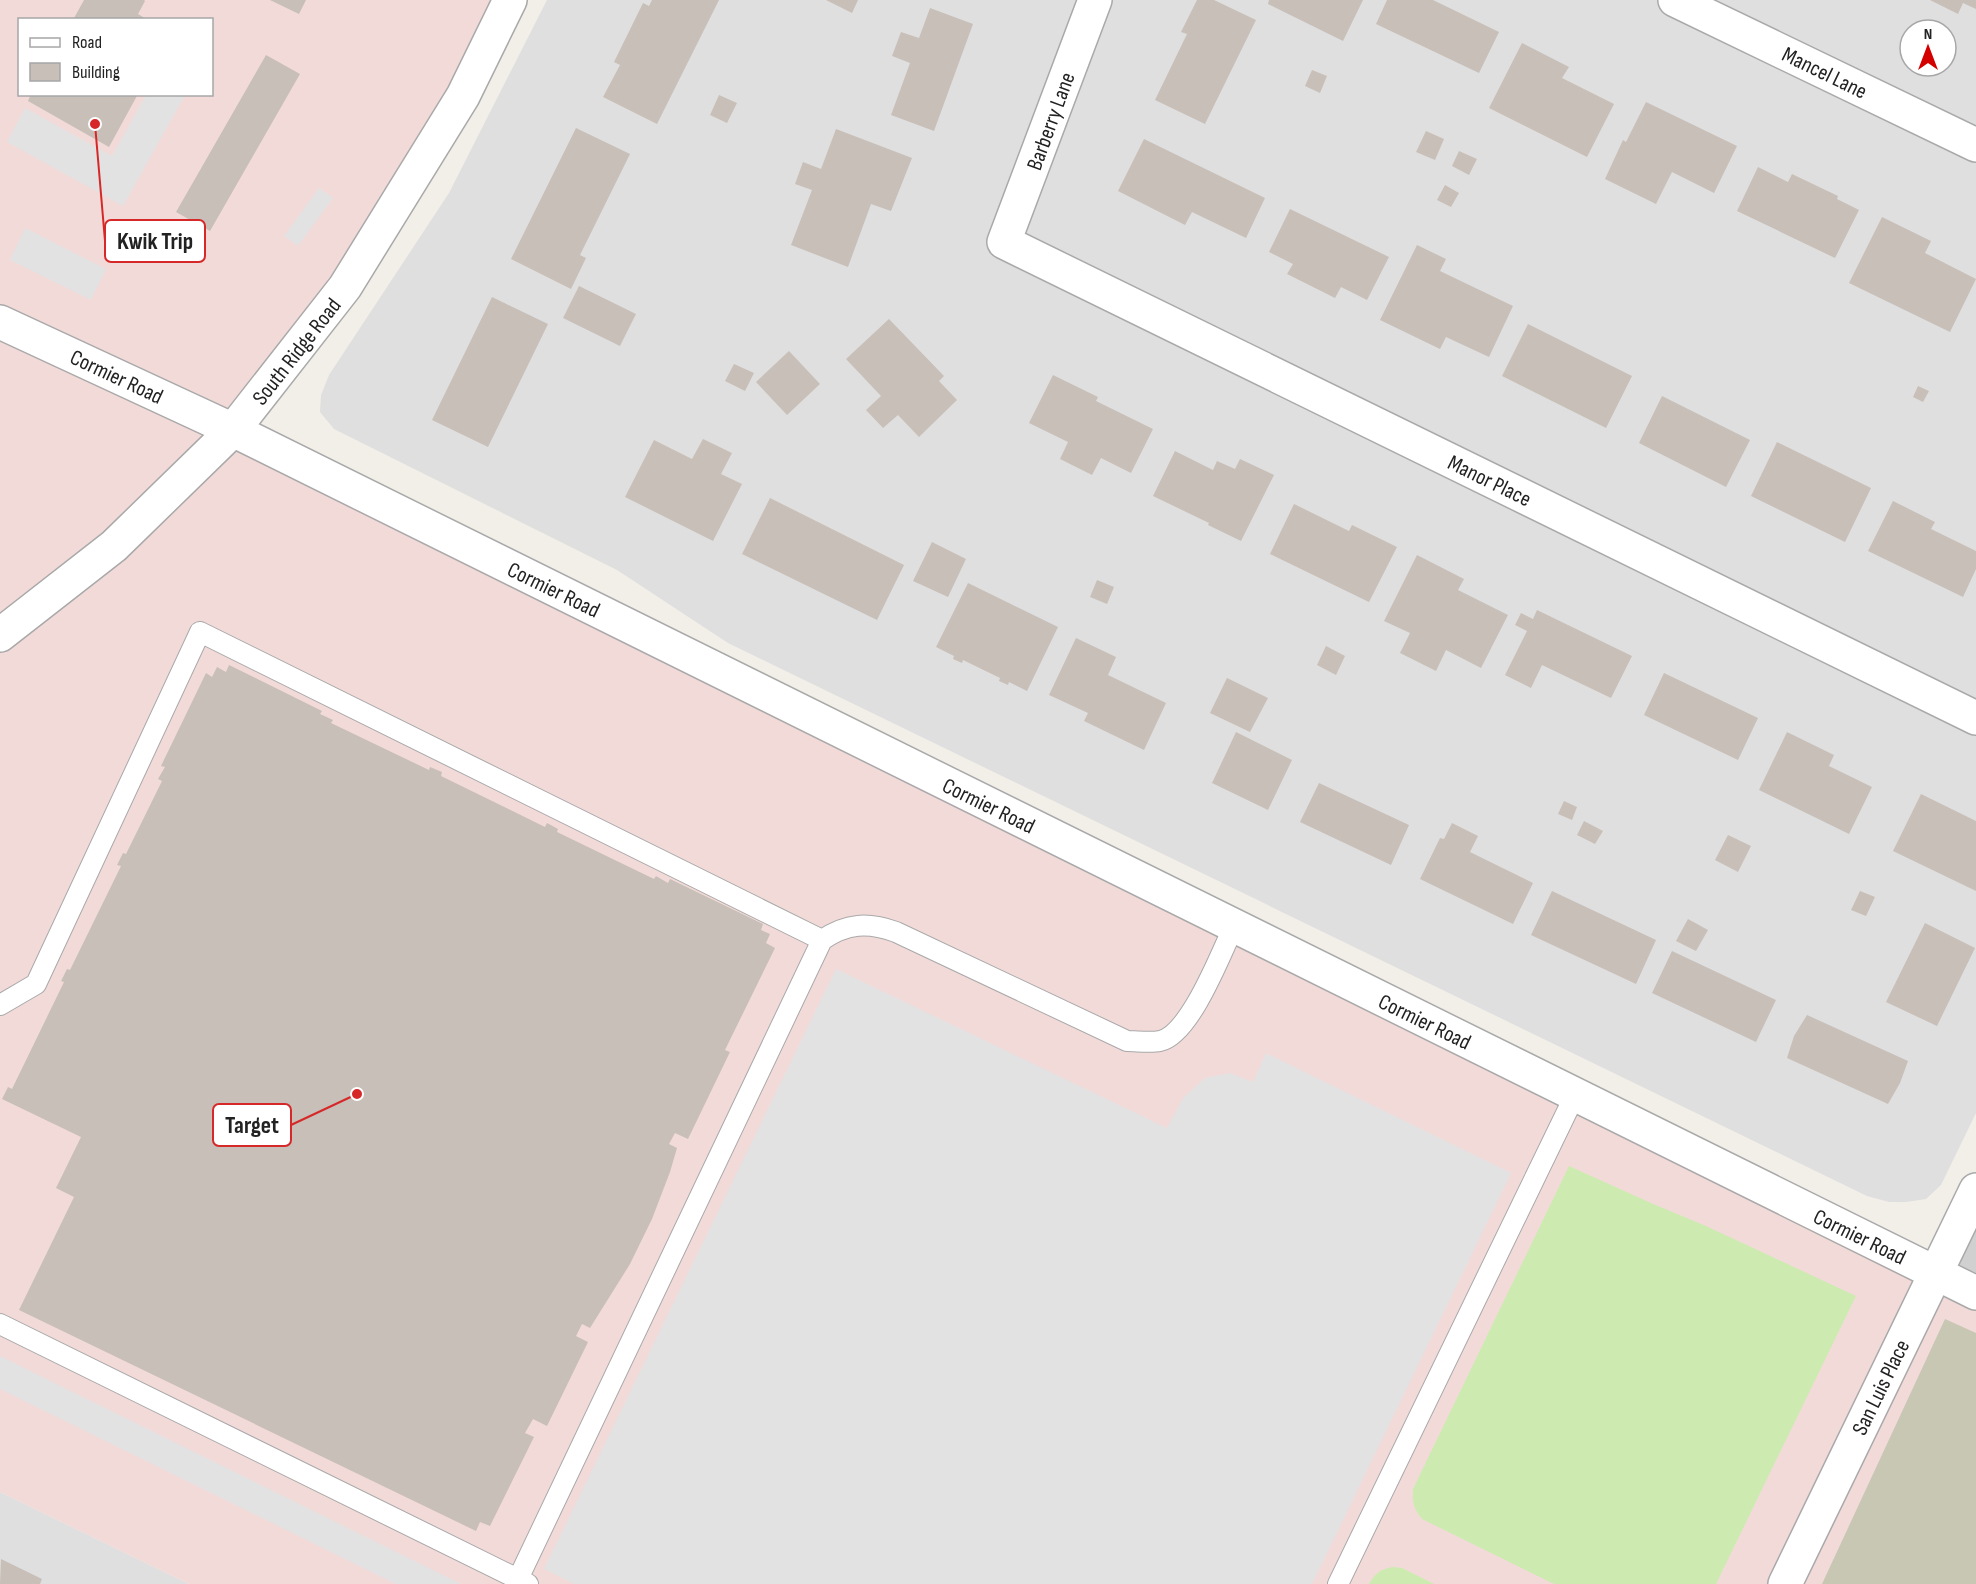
<svg xmlns="http://www.w3.org/2000/svg" width="1976" height="1584" viewBox="0 0 1976 1584" font-family="'Sofia Sans Condensed',sans-serif">
  <rect width="100%" height="100%" fill="#f2efe9"/>
  <path fill="#e0dfdf" fill-rule="evenodd" d="M547 0H1976V1113L1941 1185 1926 1199 1906 1202H1889L1867 1196 728 643 617 570 334 429 320 412 321 395 329 375 449 193ZM1910 30H1946V66H1910Z
    M0 1492 189 1584H0Z"/>
  <path fill="#f2dad9" fill-rule="evenodd" d="M0 0H510L463 96 233 430 1976 1293V1584H189L0 1492ZM20 20H212V94H20Z"/>
  <path fill="#d0d0d0" d="M1976 1190V1293L1935 1274Z"/>
  <path fill="#c7c7b4" d="M1945 1319 1976 1333V1584H1822Z"/>
  <path fill="#cdebb0" d="M1569 1166 1651 1203 1706 1226 1856 1296 1716 1584H1554L1422 1519C1414 1509 1412 1502 1413 1489Z
    M1393 1567 1402 1568 1434 1584H1369C1375 1573 1381 1569 1393 1567Z"/>
  <path fill="#e2e2e2" d="M146 95H185L123 206 7 142 25 108 112 156Z
    M319 188 333 198 298 246 284 236Z
    M25 228 106 269 91 300 10 260Z
    M836 969 1167 1128 1183 1098 1205 1078 1230 1073 1253 1082 1266 1053 1511 1173 1312 1584H574L544 1569Z
    M0 1356 461 1584H396L0 1389Z"/>
  <path fill="#c7bfb8" d="M84 0H144L145 1 138 14 148 20H73Z
    M270 0H306L299 14Z
    M652 0H719L657 124 603 97 620 65 614 62 643 3 649 6Z
    M826 0H858L852 13Z
    M1197 0H1214L1256 20 1205 124 1155 100 1187 34 1181 32Z
    M1269 0H1363L1343 41 1268 4Z
    M1387 0H1433L1499 32 1479 73 1376 24Z
    M1930 0H1976V9L1963 3 1958 14Z
    M930 8 973 24 934 131 891 115 910 63 892 56 901 32 919 38Z
    M1522 43 1569 67 1562 78 1614 104 1587 157 1489 108Z
    M266 55 300 74 210 231 176 212Z
    M1312 70 1327 76 1320 93 1305 86Z
    M31 94H138L109 147 28 101Z
    M719 95 737 103 727 123 710 115Z
    M1646 102 1737 146 1714 193 1672 172 1656 204 1605 179 1623 140 1626 142Z
    M576 128 630 154 580 255 586 258 571 289 511 259Z
    M836 129 912 158 891 211 871 204 848 267 791 245 812 190 795 184 803 162 821 169Z
    M1426 131 1444 139 1435 160 1416 152Z
    M1144 139 1265 198 1246 238 1192 212 1185 225 1118 191Z
    M1459 151 1477 159 1469 175 1452 166Z
    M1758 167 1788 182 1792 174 1838 196 1837 199 1859 210 1835 258 1737 211Z
    M1445 185 1459 193 1451 207 1437 200Z
    M1290 209 1389 257 1367 300 1341 287 1335 298 1287 274 1293 264 1269 252Z
    M1882 217 1931 241 1925 253 1976 279 1950 332 1849 283Z
    M1417 245 1446 259 1440 271 1513 306 1489 357 1446 337 1440 349 1380 320Z
    M579 286 636 314 620 346 563 318Z
    M492 297 548 324 488 447 432 420Z
    M889 319 944 376 939 381 957 400 919 437 898 415 883 428 866 410 881 396 846 359Z
    M1528 324 1632 376 1606 428 1502 376Z
    M789 351 820 384 787 415 756 382Z
    M734 364 754 373 745 391 725 381Z
    M1053 375 1098 397 1096 401 1153 429 1131 473 1101 458 1092 475 1060 459 1068 442 1029 423Z
    M1918 386 1929 391 1923 402 1913 397Z
    M1662 396 1750 440 1726 487 1639 443Z
    M703 439 732 453 721 474 742 484 713 541 625 497 654 440 692 459Z
    M1777 442 1871 488 1845 542 1751 496Z
    M1175 451 1213 470 1217 461 1235 469 1240 459 1274 475 1241 541 1208 525 1209 523 1153 496Z
    M770 498 904 565 877 620 742 554Z
    M1893 501 1935 522 1931 529 1976 551V569L1963 597 1868 551Z
    M1294 504 1349 531 1352 525 1397 547 1369 602 1270 554Z
    M932 542 966 559 948 597 913 581Z
    M1417 555 1464 579 1458 590 1508 615 1481 668 1446 650 1436 671 1400 653 1410 633 1384 621Z
    M1097 580 1114 587 1107 604 1090 597Z
    M968 583 1058 627 1027 691 1009 682 1008 685 999 681 1000 678 963 660 962 663 953 659 954 656 936 647Z
    M1537 610 1632 656 1611 698 1542 665 1531 688 1505 675 1527 631 1515 625 1521 613 1533 619Z
    M1076 638 1116 657 1108 675 1166 703 1144 750 1084 721 1088 713 1049 695Z
    M1326 646 1345 656 1336 675 1317 665Z
    M229 665 322 711 320 714 333 720 331 723 429 770 430 767 442 772 441 776 545 827 547 823 558 829 557 832 654 879 656 876 668 883 670 879 763 924 761 930 770 934 766 943 775 948 725 1050 730 1052 688 1139 675 1133 669 1144 677 1148 670 1172 652 1219 630 1264 590 1328 582 1324 576 1336 588 1342 547 1426 533 1419 525 1433 534 1437 490 1526 480 1522 476 1531 19 1310 74 1197 56 1188 81 1137 2 1099 8 1087 12 1089 64 982 61 981 67 969 70 970 121 866 117 865 123 853 126 854 162 781 158 779 165 767 161 766 206 673 212 677 217 667 226 672Z
    M1664 673 1758 718 1738 760 1644 715Z
    M1227 678 1268 698 1250 732 1210 713Z
    M1236 732 1292 760 1268 810 1212 783Z
    M1787 732 1834 755 1829 766 1872 787 1849 834 1759 790Z
    M1319 783 1409 825 1391 865 1300 822Z
    M1921 794 1976 821V891L1893 851Z
    M1564 801 1577 807 1572 820 1558 814Z
    M1584 821 1603 831 1595 844 1577 835Z
    M1452 823 1478 836 1470 852 1533 883 1513 924 1420 879 1440 838 1444 839Z
    M1728 835 1751 846 1738 872 1715 860Z
    M1552 891 1656 940 1636 984 1531 935Z
    M1860 891 1875 897 1866 916 1851 910Z
    M1688 919 1708 930 1696 951 1676 941Z
    M1925 923 1975 948 1937 1026 1886 1002Z
    M1672 951 1776 1000 1756 1042 1652 993Z
    M1807 1015 1908 1061 1900 1083 1888 1104 1787 1058 1794 1036Z
    M1 1559 42 1579 40 1584H0Z"/>
  <g fill="none" stroke-linecap="round" stroke-linejoin="round">
    <defs>
      <path id="service" d="M0 1005 36 984 200 632 822 940
        M0 1324 528 1584
        M518 1579 822 940C847 923 868 922 896 932L1127 1041C1137 1041 1150 1043 1160 1041 1190 1035 1221 953 1234 926
        M1338 1584 1575 1095"/>
      <path id="minor" d="M1095 0 1004 242 1976 718
        M1675 0 1976 145
        M0 635 114 546 233 430 345 287 463 96 510 0
        M1785 1584 1976 1190"/>
      <path id="tertiary" d="M0 322 233 430 1976 1293"/>
    </defs>
    <use href="#service" stroke="#a9a9a9" stroke-width="22"/>
    <use href="#minor" stroke="#a9a9a9" stroke-width="36"/>
    <use href="#tertiary" stroke="#a9a9a9" stroke-width="36"/>
    <use href="#service" stroke="#fff" stroke-width="20"/>
    <use href="#minor" stroke="#fff" stroke-width="33"/>
    <use href="#tertiary" stroke="#fff" stroke-width="33"/>
  </g>
  <g text-anchor="middle" stroke-width="6" stroke-linejoin="round" paint-order="stroke">
    <g font-size="22" fill="#222" stroke="#fff">
      <text transform="translate(1825 72) rotate(26)" y="8">Mancel Lane</text>
      <text transform="translate(1050 121) rotate(-70)" y="8">Barberry Lane</text>
      <text transform="translate(296 351) rotate(-52)" y="8">South Ridge Road</text>
      <text transform="translate(117 376) rotate(25)" y="8">Cormier Road</text>
      <text transform="translate(1490 480) rotate(26)" y="8">Manor Place</text>
      <text transform="translate(554 589) rotate(26)" y="8">Cormier Road</text>
      <text transform="translate(989 805) rotate(26)" y="8">Cormier Road</text>
      <text transform="translate(1425 1021) rotate(26)" y="8">Cormier Road</text>
      <text transform="translate(1860 1236) rotate(26)" y="8">Cormier Road</text>
      <text transform="translate(1880 1387) rotate(-64)" y="8">San Luis Place</text>
    </g>
  </g>
  <path fill="none" stroke="#d62828" stroke-width="2" d="M95 124L105 241M357 1094L291 1125"/>
  <g fill="#d62828" stroke="#fff" stroke-width="2">
    <circle cx="95" cy="124" r="6"/>
    <circle cx="357" cy="1094" r="6"/>
  </g>
  <g fill="#fff" stroke="#d62828" stroke-width="2">
    <rect x="105" y="220" width="100" height="42" rx="6"/>
    <rect x="213" y="1104" width="78" height="42" rx="6"/>
  </g>
  <g font-size="24" text-anchor="middle" font-weight="bold" fill="#222">
    <text x="155" y="249">Kwik Trip</text>
    <text x="252" y="1133">Target</text>
  </g>
  <rect x="18" y="18" width="195" height="78" fill="#ffffff" stroke="#a7a7a7" stroke-width="1.5"/>
  <rect x="30" y="38" width="30" height="9" fill="#ffffff" stroke="#a7a7a7" stroke-width="1.5"/>
  <text x="72" y="48" font-size="18" fill="#222222">Road</text>
  <rect x="30" y="63" width="30" height="18" fill="#c7bfb8" stroke="#a7a7a7" stroke-width="1.5"/>
  <text x="72" y="78" font-size="18" fill="#222222">Building</text>
  <g transform="translate(1928 48)"><circle r="28" fill="#ffffff" stroke="#a7a7a7" stroke-width="1.5"/>
  <path d="M0-4.5L10 22L0 15L-10 22Z" fill="#d40000"/>
  <text y="-9" font-size="16" font-weight="bold" text-anchor="middle" fill="#222222">N</text>
  </g>
</svg>
